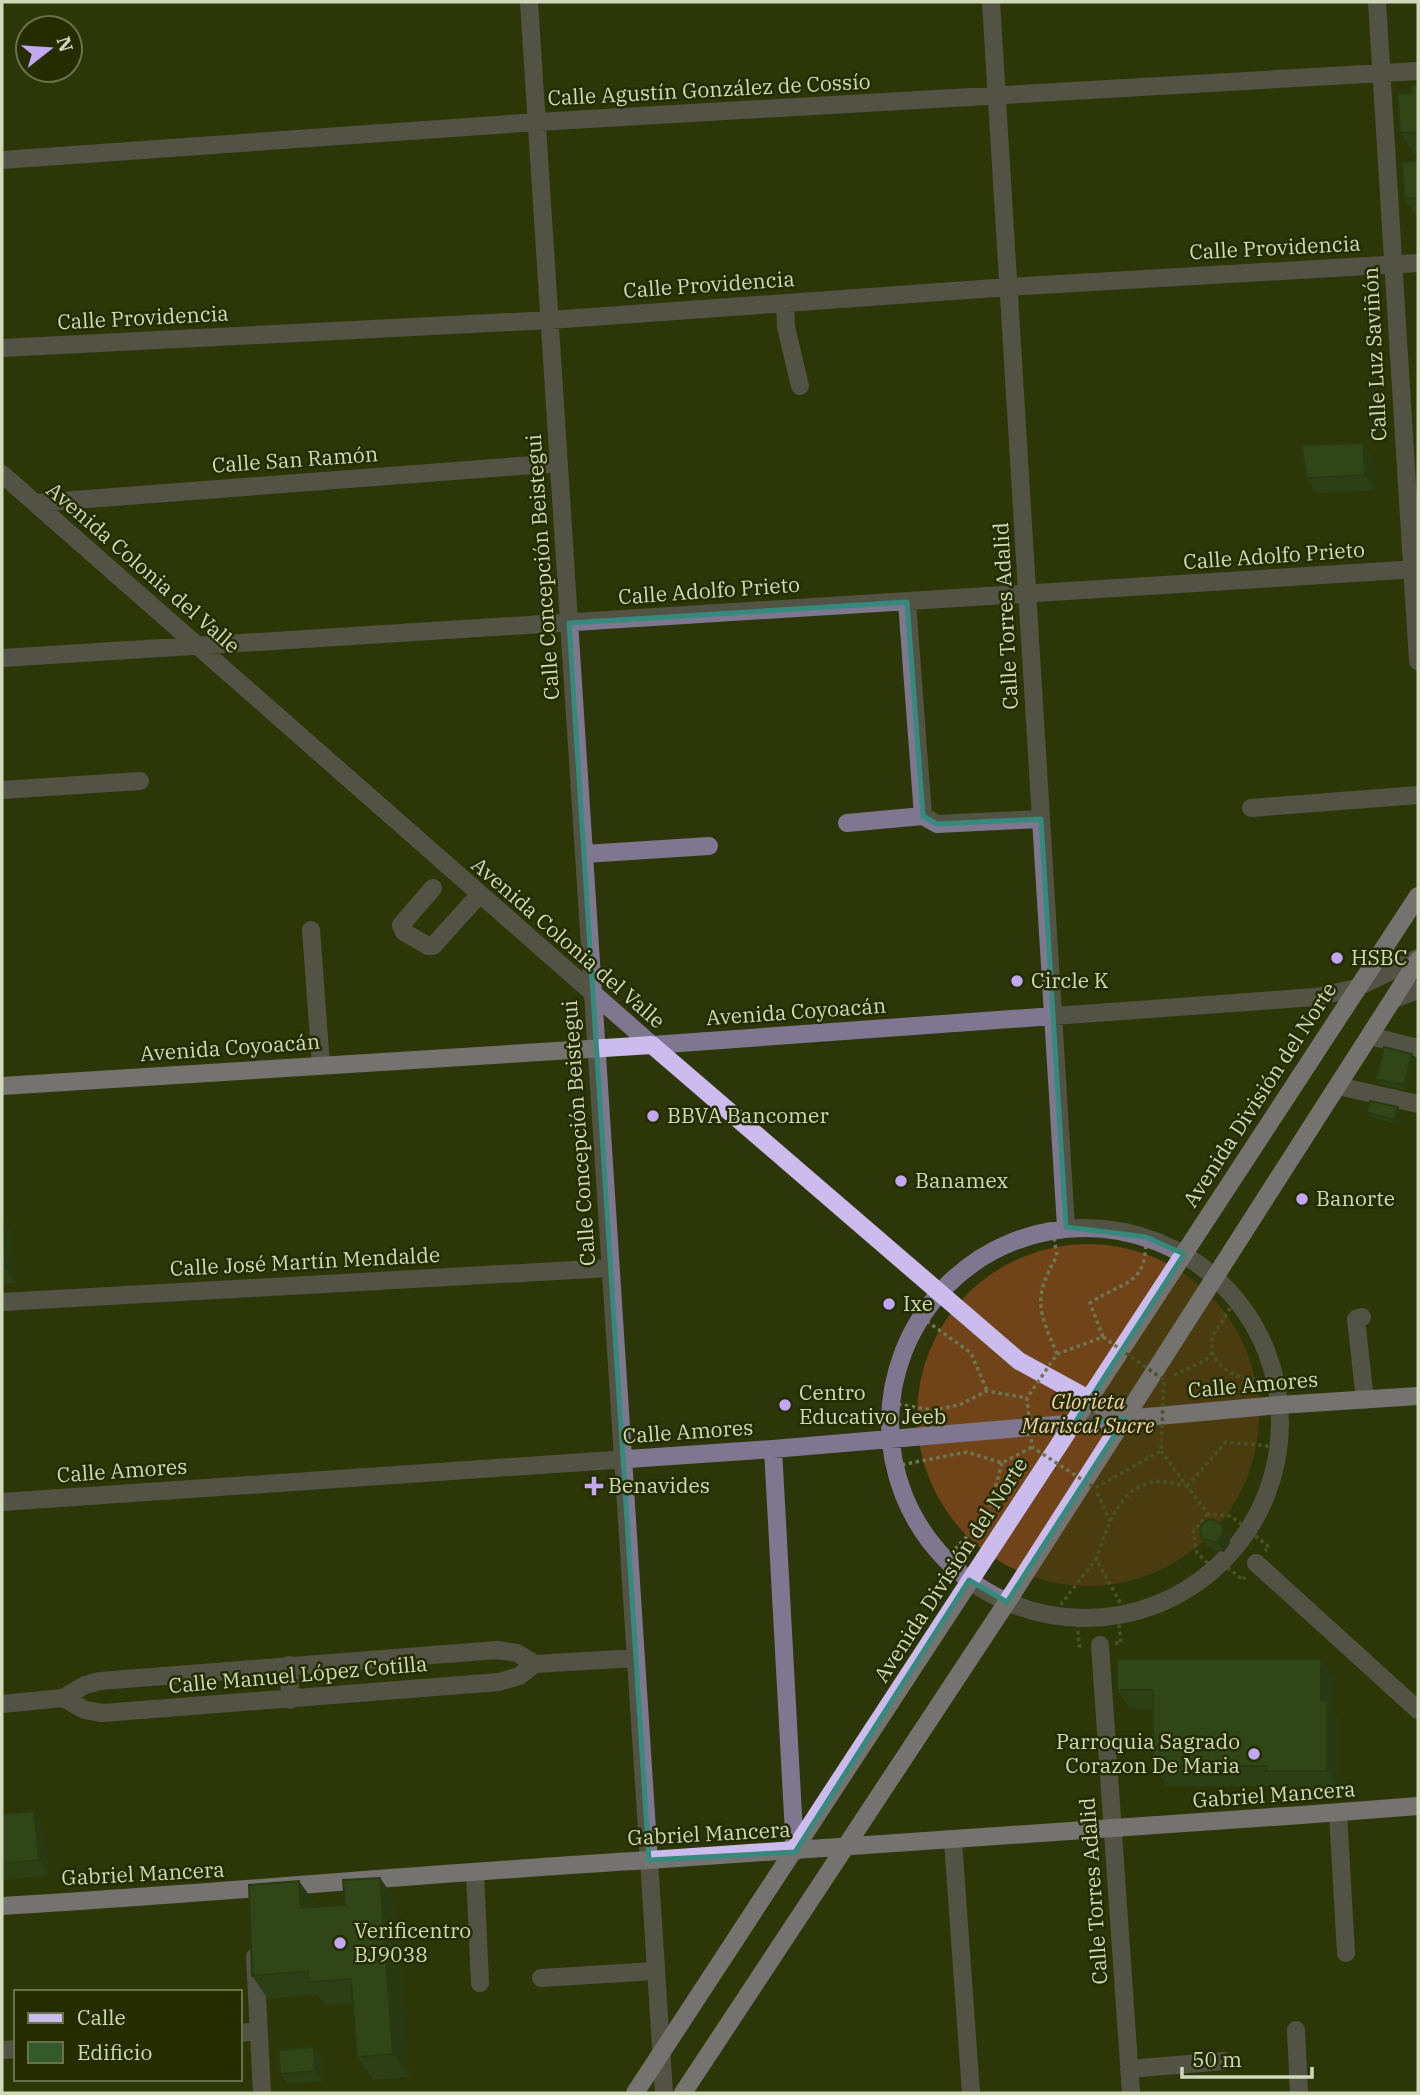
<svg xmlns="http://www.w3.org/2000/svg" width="1420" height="2095" viewBox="0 0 1420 2095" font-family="'IBM Plex Serif',serif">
  <rect width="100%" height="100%" fill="#2d3608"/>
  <path fill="#704319" d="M917 1415a171 171 0 1 1 342 0a171 171 0 1 1-342 0Z"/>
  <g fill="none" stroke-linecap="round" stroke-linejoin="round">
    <path stroke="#6e774f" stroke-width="3.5" stroke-dasharray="3.5 3.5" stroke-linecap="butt" d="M1054 1238 1057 1256C1032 1299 1039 1311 1057 1354
      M921 1317 971 1353 987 1391
      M1103 1337 1090 1303C1124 1280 1147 1287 1146 1237
      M1212 1352C1223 1378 1250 1381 1275 1380
      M1174 1375 1206 1360 1212 1352V1337L1236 1299
      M891 1403 933 1410 959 1405 987 1391 1027 1398
      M1161 1451 1208 1514 1231 1516 1269 1547 1265 1551
      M895 1466 967 1452 1002 1463 1032 1447
      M1187 1486 1226 1442 1279 1447
      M1097 1493 1110 1521
      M1208 1514 1193 1532 1197 1553 1215 1570
      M945 1559 988 1515 1002 1463
      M1222 1563 1243 1580 1245 1577
      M1127 1615 1096 1559C1107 1530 1117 1489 1153 1482 1163 1480 1177 1485 1187 1486
      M1052 1616 1096 1559
      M1077 1617 1079 1646H1083
      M1115 1643H1121L1118 1616"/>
    <path stroke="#7f778f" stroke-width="18" d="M529 2 664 2093
      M991 2 1066 1227
      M1377 2 1418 661
      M2 160 537 122 1418 71
      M785 303 786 327 800 386
      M2 348 550 320 1009 287 1418 263
      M2 474 652 1045 1316 997 1356 988 1418 958
      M35 503 559 463
      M907 602 923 816 937 824 1041 819
      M2 658 1418 569
      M2 790 140 781
      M1251 808 1418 795
      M847 823 923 816
      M584 854 709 846
      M433 888 401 925 404 932 428 946H433L479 895
      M311 930 321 1065
      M1394 999 1418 990
      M1370 1036 1418 1048
      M1338 1086 1418 1104
      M890 1423a195 195 0 1 1 390 0a195 195 0 1 1-390 0Z
      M2 1302 610 1268
      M1362 1317 1356 1319 1365 1400
      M773 1449 795 1852
      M2 1502 773 1449 1125 1419
      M1256 1563 1418 1710
      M1100 1645 1131 2093
      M289 1665 290 1700
      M63 1698 85 1710 103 1713 499 1682 519 1676 535 1664 636 1658
      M2 1704 63 1698 85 1685 100 1681 497 1650 517 1653 535 1664
      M1338 1813 1346 1953
      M953 1841 971 2093
      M475 1873 480 1983
      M255 1957 262 2093
      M541 1978 655 1971
      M1296 2030 1299 2093
      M240 2033 258 2031
      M2 2050 16 2049
      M1129 2069 1224 2061"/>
    <path stroke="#ccbcee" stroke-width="18" d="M2 1086 652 1045 1019 1361 1125 1419 1279 1405 1418 1396
      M2 1906C218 1893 433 1873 649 1860 906 1844 1162 1826 1418 1806
      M635 2093 1418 896
      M683 2093 1007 1602 1418 960"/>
    <path stroke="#6e774f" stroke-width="3.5" stroke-dasharray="3.5 3.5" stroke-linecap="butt" d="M1103 1337 1164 1380 1161 1451 1095 1488 1032 1447 1027 1398 1057 1354Z"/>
  </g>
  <path fill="#2d4d26" d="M1418 85V153H1414L1400 133 1412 93Z
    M1418 161V219L1404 199Z
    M1363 443 1374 458 1376 490 1316 493 1306 478Z
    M1412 1054 1415 1059 1407 1090 1380 1084 1376 1079Z
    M1367 1112H1401L1398 1125 1371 1117Z
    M2 1218 13 1233 16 1283 2 1284Z
    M1229 1535 1230 1543 1224 1552 1210 1549 1202 1539Z
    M1321 1659 1335 1679V1712L1341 1721V1791L1280 1792 1276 1786H1167L1153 1766V1710H1131L1117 1690Z
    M2 1814 44 1826 49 1875 4 1880 2 1877Z
    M380 1878 396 1901 409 2077 373 2080 357 2057 353 2003 325 2005 317 1994 268 1999 252 1976 299 1881 315 1904V1907L345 1905Z
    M321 2057 322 2081 288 2084 280 2074Z"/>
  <path fill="#243f1f" d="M1363 443 1374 458 1376 490 1365 475Z
    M1412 1054 1415 1059 1407 1090 1404 1085Z
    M1398 1107 1401 1112 1398 1125 1394 1120Z
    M2 1218 13 1233 16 1283 6 1268Z
    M1222 1525 1229 1535 1230 1543 1224 1552 1217 1542Z
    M1321 1659 1335 1679V1712L1341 1721V1791L1327 1771 1321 1701Z
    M34 1811 44 1826 49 1875 39 1860Z
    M380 1878 396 1901 409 2077 393 2054Z
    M299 1881 315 1904 317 1931 301 1908Z
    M314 2047 321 2057 322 2081 315 2071Z"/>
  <path fill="#345a2c" stroke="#243f1f" stroke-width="2" d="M1411 85H1418V132L1400 133 1397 94 1412 93Z
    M1418 161V198L1404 199 1402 162Z
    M1363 443 1365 475 1306 478 1302 445Z
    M1384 1047 1412 1054 1404 1085 1376 1079Z
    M1370 1101 1398 1107 1394 1120 1367 1112Z
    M2 1218 6 1268H2Z
    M1212 1519 1222 1525 1223 1533 1217 1542 1202 1539 1200 1528 1205 1521Z
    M1117 1659H1321V1701H1327V1771H1266V1766H1153V1690H1117Z
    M34 1811 39 1860 2 1864V1814Z
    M380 1878 393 2054 357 2057 351 1979 309 1982 308 1971 252 1976 249 1885 299 1881 301 1908 345 1905 343 1880Z
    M314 2047 315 2071 280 2074 279 2050Z"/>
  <path d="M0 0H1420V2095H0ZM907 602 923 816 937 824 1041 819 1066 1227 1146 1237 1184 1254 1074 1424 1125 1419 1007 1602 969 1580 795 1852 649 1860 569 623Z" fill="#2d3608" fill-opacity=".55" fill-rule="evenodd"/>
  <path fill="none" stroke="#368a7d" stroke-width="5" stroke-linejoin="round" d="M907 602 923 816 937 824 1041 819 1066 1227 1146 1237 1184 1254 1074 1424 1125 1419 1007 1602 969 1580 795 1852 649 1860 569 623Z"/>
  <g fill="#c2a8f2" stroke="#242c00" stroke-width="2.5">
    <circle cx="1337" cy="958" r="7"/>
    <circle cx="1017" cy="981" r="7"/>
    <circle cx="653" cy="1116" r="7"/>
    <circle cx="901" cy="1181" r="7"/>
    <circle cx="1302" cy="1199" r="7"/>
    <circle cx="889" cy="1304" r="7"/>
    <circle cx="785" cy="1405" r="7"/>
    <path d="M590.5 1475.5h7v7h7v7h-7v7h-7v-7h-7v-7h7z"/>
    <circle cx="1254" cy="1754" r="7"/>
    <circle cx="340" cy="1943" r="7"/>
  </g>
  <g text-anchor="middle" stroke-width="5" stroke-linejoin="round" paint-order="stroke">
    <g font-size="21" fill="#d0d9ba" stroke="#242c00">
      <text transform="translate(709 90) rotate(-3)" y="7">Calle Agustín González de Cossío</text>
      <text transform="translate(1275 248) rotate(-3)" y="7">Calle Providencia</text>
      <text transform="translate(709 285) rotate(-4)" y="7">Calle Providencia</text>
      <text transform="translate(143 318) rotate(-3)" y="7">Calle Providencia</text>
      <text transform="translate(1375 354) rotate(-93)" y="7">Calle Luz Saviñón</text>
      <text transform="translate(295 460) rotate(-4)" y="7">Calle San Ramón</text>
      <text transform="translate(1274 556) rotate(-4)" y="7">Calle Adolfo Prieto</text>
      <text transform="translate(543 567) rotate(-94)" y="7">Calle Concepción Beistegui</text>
      <text transform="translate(143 568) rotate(41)" y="7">Avenida Colonia del Valle</text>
      <text transform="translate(709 591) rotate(-4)" y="7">Calle Adolfo Prieto</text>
      <text transform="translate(1006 616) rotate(-93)" y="7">Calle Torres Adalid</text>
      <text transform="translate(568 943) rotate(41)" y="7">Avenida Colonia del Valle</text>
      <text transform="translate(796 1012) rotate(-4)" y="7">Avenida Coyoacán</text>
      <text transform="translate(230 1048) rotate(-4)" y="7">Avenida Coyoacán</text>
      <text transform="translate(1260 1095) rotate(-57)" y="7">Avenida División del Norte</text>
      <text transform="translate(579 1133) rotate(-94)" y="7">Calle Concepción Beistegui</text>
      <text transform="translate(305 1262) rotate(-3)" y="7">Calle José Martín Mendalde</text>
      <text transform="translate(1253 1385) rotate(-5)" y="7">Calle Amores</text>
      <text transform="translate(688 1432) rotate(-4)" y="7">Calle Amores</text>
      <text transform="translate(122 1471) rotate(-4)" y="7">Calle Amores</text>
      <text transform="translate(951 1570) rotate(-57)" y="7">Avenida División del Norte</text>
      <text transform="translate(298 1675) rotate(-5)" y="7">Calle Manuel López Cotilla</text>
      <text transform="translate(1274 1795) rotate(-4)" y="7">Gabriel Mancera</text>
      <text transform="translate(709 1834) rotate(-3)" y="7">Gabriel Mancera</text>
      <text transform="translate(143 1874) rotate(-3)" y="7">Gabriel Mancera</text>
      <text transform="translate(1094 1891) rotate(-94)" y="7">Calle Torres Adalid</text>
    </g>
    <g font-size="21" fill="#d0d9ba" stroke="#242c00" text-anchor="start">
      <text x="1351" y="965">HSBC</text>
      <text x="1031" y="988">Circle K</text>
      <text x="667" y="1123">BBVA Bancomer</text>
      <text x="915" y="1188">Banamex</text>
      <text x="1316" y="1206">Banorte</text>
      <text x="903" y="1311">Ixe</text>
      <text x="799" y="1400">Centro<tspan x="799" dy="24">Educativo Jeeb</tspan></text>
      <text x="608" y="1493">Benavides</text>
      <text x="1240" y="1749" text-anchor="end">Parroquia Sagrado<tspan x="1240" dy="24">Corazon De Maria</tspan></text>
      <text x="354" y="1938">Verificentro<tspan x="354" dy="24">BJ9038</tspan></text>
    </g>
    <g font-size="21" font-style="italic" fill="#f5ceb0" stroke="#242c00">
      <text x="1088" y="1409">Glorieta<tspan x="1088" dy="24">Mariscal Sucre</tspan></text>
    </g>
  </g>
  <rect width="1420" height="2095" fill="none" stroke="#d0d9ba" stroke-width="7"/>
  <rect x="14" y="1990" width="228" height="91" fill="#242c00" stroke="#69714a" stroke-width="2"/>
  <rect x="28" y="2013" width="35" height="10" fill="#ccbcee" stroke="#69714a" stroke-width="2"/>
  <text x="77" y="2025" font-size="21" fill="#d0d9ba">Calle</text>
  <rect x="28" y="2042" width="35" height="21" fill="#345a2c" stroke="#69714a" stroke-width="2"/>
  <text x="77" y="2060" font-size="21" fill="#d0d9ba">Edificio</text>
  <g transform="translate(49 49) rotate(73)"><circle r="33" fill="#242c00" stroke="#69714a" stroke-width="2"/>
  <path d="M0-5L12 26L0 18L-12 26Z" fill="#c2a8f2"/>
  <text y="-10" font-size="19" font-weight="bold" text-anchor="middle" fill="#d0d9ba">N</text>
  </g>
  <path d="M1182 2067v10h130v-10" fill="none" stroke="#d0d9ba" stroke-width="3.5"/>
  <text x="1192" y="2067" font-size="21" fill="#d0d9ba" stroke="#242c00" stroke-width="5" paint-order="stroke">50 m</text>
</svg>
